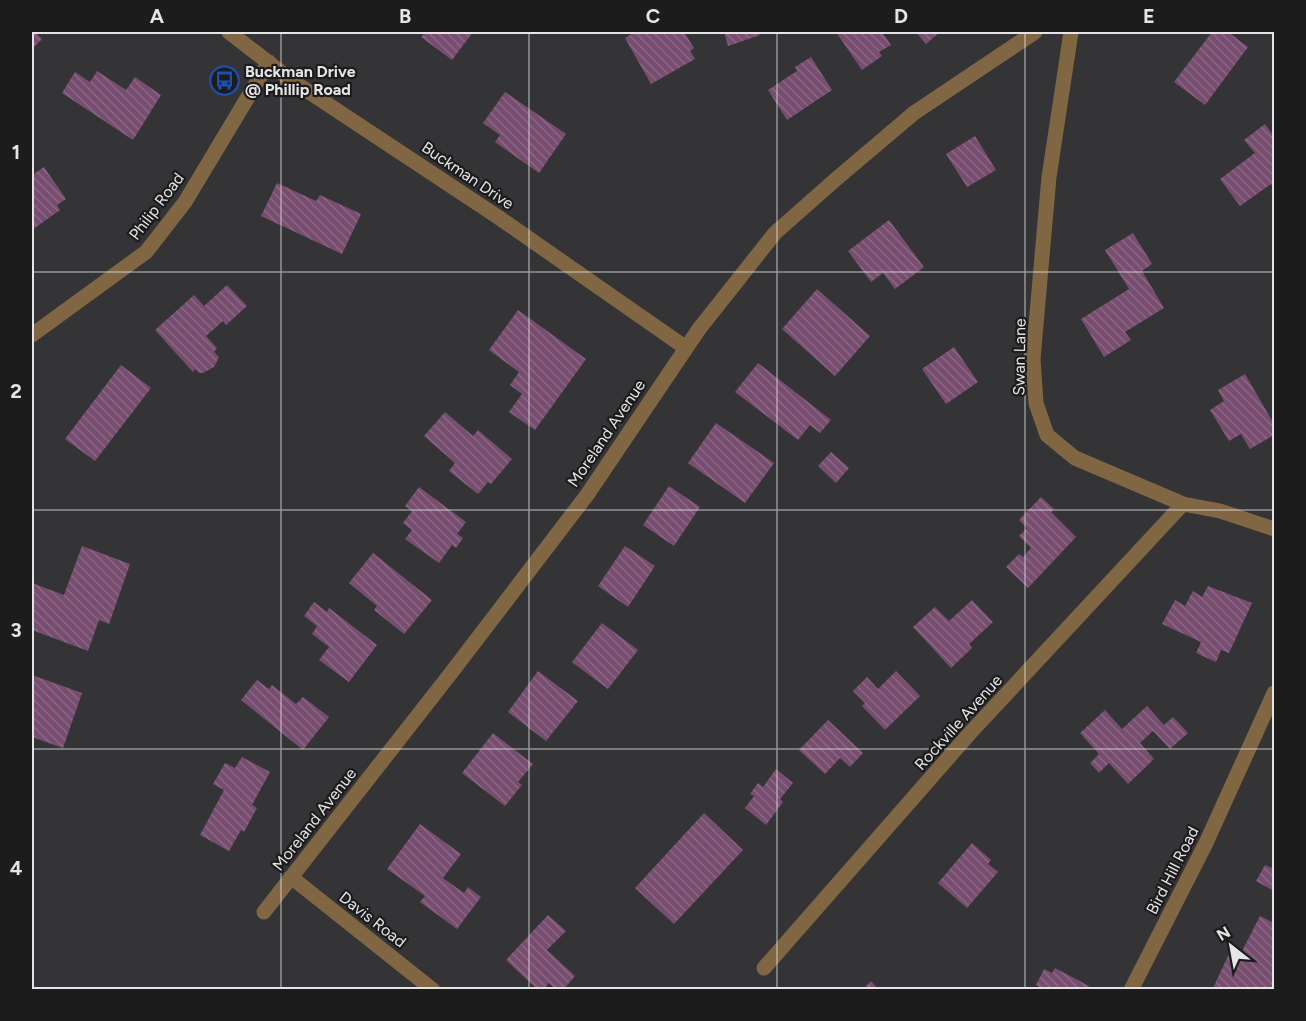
<svg xmlns="http://www.w3.org/2000/svg" width="1306" height="1021" viewBox="0 0 1306 1021" font-family="Figtree,sans-serif">
  <defs>
    <pattern id="building-back-hatch" width="6" height="6" patternUnits="userSpaceOnUse" patternTransform="scale(1.5)"><rect width="6" height="6" fill="#784e70"/><path d="M-1 5l2 2M0 0l6 6M5-1l2 2" fill="none" stroke="#8b6784"/></pattern>
  </defs>
  <rect width="100%" height="100%" fill="#343437"/>
  <path fill="url(#building-back-hatch)" d="M32 32H35L42 39 32 49Z
    M421 32H473L452 60 421 37 424 34Z
    M635 32H684L694 48 690 51 695 59 651 84 625 38Z
    M724 32H759L760 35 728 46Z
    M836 32H882L891 45 879 52 882 56 862 70Z
    M916 32H940L926 44Z
    M1212 32H1228L1248 47 1205 105 1174 82Z
    M811 57 832 90 787 120 768 90 797 71 795 67Z
    M97 71 126 90 135 77 161 95 133 140 62 93 75 72 90 82Z
    M505 92 566 134 539 173 495 142 500 135 483 123Z
    M1265 124 1274 137V188L1271 184 1240 206 1220 179 1255 153 1244 140Z
    M975 136 996 170 967 187 946 154Z
    M44 167 66 199 57 205 60 210 32 230V175Z
    M277 183 316 201 320 195 361 214 342 254 261 216Z
    M889 220 924 267 895 289 883 273 871 282 848 251Z
    M1133 233 1152 264 1142 271 1164 308 1125 332 1131 340 1104 357 1081 319 1129 289 1105 250Z
    M227 285 247 306 226 325 223 321 206 336 217 348 214 352 219 357 214 367 203 373H199L195 369 193 372 155 330 194 295 204 306Z
    M817 289 870 336 835 376 782 329Z
    M518 310 586 359 535 430 509 412 522 394 510 385 519 372 489 350Z
    M954 347 978 382 946 404 922 369Z
    M758 363 831 420 820 433 810 425 798 440 735 392Z
    M121 365 151 388 95 461 65 439Z
    M1245 374 1274 424V435L1250 449 1241 434 1229 441 1210 410 1224 401 1218 390Z
    M445 412 473 436 478 430 512 459 491 484 488 482 478 494 449 471 455 463 424 436Z
    M716 423 774 463 745 503 688 463Z
    M831 452 849 468 836 483 818 466Z
    M669 486 700 507 674 546 643 525Z
    M419 487 466 522 457 534 463 538 456 548 452 545 439 563 405 539 412 530 403 523 412 511 405 506Z
    M1041 497 1054 509 1051 512 1076 537 1028 588 1006 567 1019 554 1023 557 1031 548 1019 536 1027 528 1019 520Z
    M82 546 130 564 109 624 99 620 88 651 32 630V583L64 595Z
    M625 546 655 566 628 607 598 586Z
    M373 553 432 600 404 634 374 610 377 606 349 583Z
    M1208 586 1252 603 1229 653 1221 650 1216 662 1196 653 1201 642 1162 624 1175 600 1185 606 1193 591 1202 597Z
    M972 600 993 622 969 644 972 648 951 668 913 627 935 607 949 621Z
    M314 602 327 612 329 608 377 645 349 682 319 660 329 647 312 634 317 626 304 616Z
    M602 623 638 650 608 689 572 662Z
    M538 671 578 701 546 741 508 712Z
    M896 671 920 696 885 730 862 706 865 703 853 691 867 677 878 689Z
    M32 675 82 693 63 748 32 737Z
    M257 680 269 689 272 685 296 704 303 697 329 717 303 750 241 700Z
    M1147 706 1164 725 1173 717 1188 733 1170 749 1153 731 1140 743 1154 759 1128 784 1109 763 1099 773 1090 763 1099 754 1080 733 1105 710 1122 729Z
    M828 720 863 753 850 767 840 758 825 774 799 750Z
    M493 733 533 764 518 782 522 785 505 806 462 773Z
    M242 757 270 772 252 805 257 808 244 832 241 830 229 851 200 835 224 790 213 784 225 763 235 768Z
    M776 769 793 783 780 799 783 802 766 825 745 808 754 796 750 794 758 783 763 787Z
    M704 813 743 850 674 924 635 888Z
    M420 824 461 854 443 878 464 893 468 887 481 897 457 929 420 902 425 896 387 869Z
    M972 843 991 860 988 864 998 872 967 908 938 883Z
    M1265 865 1274 869V891L1256 881Z
    M548 915 566 931 547 950 575 976 563 990H556L549 983 543 990H538L506 960Z
    M1260 916 1274 923V990H1212L1229 954 1238 959Z
    M1055 968 1089 986 1087 990H1044L1036 985 1044 969 1052 973Z
    M871 981 879 990H862Z"/>
  <g fill="none" stroke-linecap="round" stroke-linejoin="round">
    <path stroke="#816643" stroke-width="15" d="M229 32 291 80 498 217 686 348
      M1071 32 1049 177 1033 359 1036 403 1047 435 1075 458 1183 504 1220 511 1274 529
      M32 335 146 252 185 202 269 62
      M291 877 433 990
      M264 912 451 673 587 495 699 329 775 233 835 180 914 113 1035 32
      M764 968 970 733 1183 504
      M1131 990 1206 843 1274 693"/>
  </g>
  <path fill="none" stroke="#e5e5e7" stroke-width="1.5" stroke-opacity="0.55" d="M281 32V990M529 32V990M777 32V990M1025 32V990M32 272H1274M32 510H1274M32 749H1274"/>
  <defs>
    <symbol id="bus-ring" viewBox="-11 -11 22 22"><circle r="9.5" fill="#1c1c1d" stroke="#1a4fb4" stroke-width="1.5"/><path d="M-5-6H5V4H4V6H2V4H-2V6H-4V4H-5ZM-3.5-4V0h7V-4ZM-3.5 1.2v1.5H-2V1.2ZM2 1.2v1.5H3.5V1.2Z" fill="#1a4fb4"/></symbol>
  </defs>
  <g fill-rule="evenodd">
    <use href="#bus-ring" x="208" y="64" width="33" height="33"/>
  </g>
  <g text-anchor="middle" stroke-width="4.5" stroke-linejoin="round" paint-order="stroke">
    <g font-size="16" font-weight="bold" fill="#e5e5e7" stroke="#1c1c1d" text-anchor="start">
      <text x="245" y="77">Buckman Drive<tspan x="245" dy="18">@ Phillip Road</tspan></text>
    </g>
    <g font-size="16" fill="#e5e5e7" stroke="#1c1c1d">
      <text transform="translate(468 175) rotate(34)" y="6">Buckman Drive</text>
      <text transform="translate(156 206) rotate(-53)" y="6">Philip Road</text>
      <text transform="translate(1019 357) rotate(-89)" y="6">Swan Lane</text>
      <text transform="translate(606 433) rotate(-56)" y="6">Moreland Avenue</text>
      <text transform="translate(958 722) rotate(-48)" y="6">Rockville Avenue</text>
      <text transform="translate(314 819) rotate(-52)" y="6">Moreland Avenue</text>
      <text transform="translate(1172 870) rotate(-63)" y="6">Bird Hill Road</text>
      <text transform="translate(373 919) rotate(38)" y="6">Davis Road</text>
    </g>
  </g>
  <rect width="1306" height="1021" fill="none" stroke="#1c1c1d" stroke-width="66"/>
  <g transform="translate(1231 946) rotate(329)" stroke="#1c1c1d" stroke-width="4.5" paint-order="stroke">
  <path d="M0-4.5L10 22L0 15L-10 22Z" fill="#e5e5e7"/>
  <text y="-9" font-size="16" font-weight="bold" text-anchor="middle" fill="#e5e5e7">N</text>
  </g>
  <rect x="33" y="33" width="1240" height="955" fill="none" stroke="#e5e5e7" stroke-width="2"/>
  <g font-size="20" text-anchor="middle" font-weight="bold" fill="#e5e5e7">
    <text x="157" y="23">A</text>
    <text x="405" y="23">B</text>
    <text x="653" y="23">C</text>
    <text x="901" y="23">D</text>
    <text x="1149" y="23">E</text>
    <text x="16" y="159">1</text>
    <text x="16" y="398">2</text>
    <text x="16" y="637">3</text>
    <text x="16" y="875">4</text>
  </g>
</svg>
